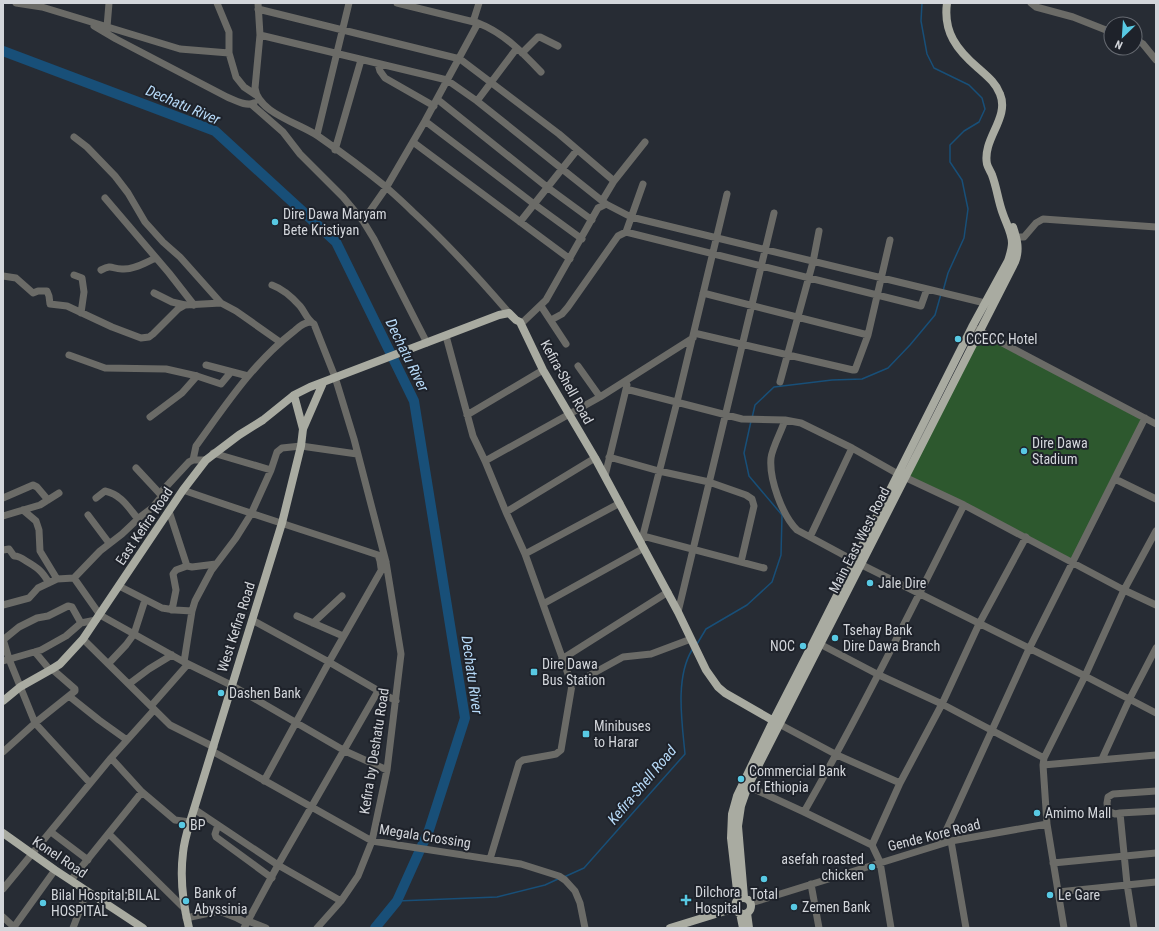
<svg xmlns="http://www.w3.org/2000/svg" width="1159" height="931" viewBox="0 0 1159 931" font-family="'Roboto Condensed',sans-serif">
  <rect width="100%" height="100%" fill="#272c34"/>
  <path fill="#2d582e" d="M979 331 1145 418 1073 563 906 477Z"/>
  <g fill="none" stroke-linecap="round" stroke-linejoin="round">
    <path stroke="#184f78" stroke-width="1.5" d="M922 3 921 21 927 54 934 68 969 85 982 98 985 109 979 122 964 131 950 145V162L962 180 968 209 964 238 948 273 943 291
      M752 418 755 405 774 387 832 380 862 379 888 368 910 345 935 315 941 294
      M697 644 706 629 747 605 772 582 781 555 782 515 749 476 744 453 751 421
      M564 877 584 868 685 754C682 722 675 678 692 650
      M397 901 497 897 545 885 558 879"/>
    <path stroke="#184f78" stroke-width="10" d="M3 51 215 131 336 242 414 401 465 718 429 830 397 901 375 928"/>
    <path stroke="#6b6b67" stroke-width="7" d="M16 3 42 7 180 49 229 53
      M217 3 229 32V53L236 77 244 87 256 95
      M258 3 260 35 255 88C258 113 299 123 318 136 341 152 364 169 386 187 395 195 404 203 413 212 447 243 478 277 509 313
      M397 3 478 23C504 33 523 53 541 72
      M1031 3 1036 7 1073 17 1111 32
      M258 9 460 59 559 134 614 181
      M473 22 479 3
      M94 26 116 39 227 97C235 100 246 107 254 103
      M107 27 109 3
      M260 35 447 80 477 101 606 204
      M1135 39 1143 44 1156 60
      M522 53 538 37H540L558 46
      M378 64 380 71 385 78 434 106
      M437 99 547 187 592 220
      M477 101 517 48
      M251 104 283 132 300 154 343 197 363 221 374 239 427 343
      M425 121 534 204 582 239
      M317 135 349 3
      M74 137 87 147 115 176 128 193 145 222 163 242 180 257 221 303
      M413 142 570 259
      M335 150 361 60
      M105 198 169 273 194 305
      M602 201 614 181 645 142
      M363 221 386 188 425 121 478 23
      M520 222 577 150
      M626 232 643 184
      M1012 237H1024L1036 223 1043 219 1156 227
      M101 270C113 264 111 269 122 269 134 270 146 262 156 258
      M74 275 82 278 84 292 81 313
      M3 276 16 278 33 293 38 291H47L49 296 50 304 67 306 112 327 141 338 149 337 153 334 178 309 185 305
      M272 285C283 289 292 297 300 306 305 312 307 320 314 324L335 377 354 439 386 562 401 654 387 770 372 841 358 876 341 901 317 928
      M154 293 172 302 185 305 221 303 236 311 280 342
      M703 293 868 335
      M541 306 566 344
      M551 320 562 314 568 307 618 236 626 232 921 306 927 289
      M520 322H523L546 300 598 208 606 204 631 217 985 303 990 306
      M972 327 1156 424
      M694 333 853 370H855L868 335 890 240
      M446 336 473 436 485 461 506 512 525 554 572 685 561 750 556 754 551 755 523 760 519 763 490 859
      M69 355 105 368 166 369 197 376 221 384 231 372
      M206 365 248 376
      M578 366 600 397
      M780 382 813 262 819 231
      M626 389 742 419 785 420 801 423 852 448 898 474 964 505 1124 590 1156 605
      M467 415 543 370
      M150 417 182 393 197 376
      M785 420C782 430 772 448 771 458 769 479 782 515 797 530L862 565 1085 676 1124 590 1156 531
      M213 453 271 470
      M609 457 659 471 709 482 746 495 752 499 754 506 741 562
      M193 460 196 446C225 406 253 363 293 332 298 328 303 322 311 322
      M485 461 600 397 693 338
      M136 468 162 496
      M605 476 627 385
      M1115 479 1156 499
      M183 490C248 513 313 533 378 555L380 561 381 568
      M3 498 33 485 37 487 48 500
      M96 498 105 491C122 495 128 507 138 519
      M23 510 36 521 39 530 40 551 57 579
      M169 511 187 566 192 567 216 564
      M506 512 595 458
      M88 515 109 543
      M3 516 40 505 59 493
      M643 536 764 568
      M810 537 852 448
      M641 543 677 402 727 194
      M3 550 9 549 14 556C19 556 22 558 26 561 38 568 42 571 49 583
      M525 554 620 503
      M74 578 100 615 184 662 231 685 345 751 387 770
      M119 586 162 608 175 610 192 611
      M543 604 644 548
      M3 605 29 598 38 588 57 579 74 578 100 551 122 534 140 517 152 508 162 496 163 490 189 462 193 460H206
      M172 610 176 590 173 574 176 570 187 566
      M678 612 774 213
      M297 616 343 636
      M252 620 329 662 396 701
      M313 623 342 596
      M3 639 9 659 35 723 90 783
      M83 639 170 725 214 747
      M3 640 19 627 37 618 48 616 68 606 72 607 81 623
      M816 642 879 675 942 704 1044 758
      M35 652 50 670
      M562 659 668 592
      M3 661 41 650 66 636 81 623 96 620
      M184 662 192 611 195 601 211 571 236 538 251 514 271 470 277 452 282 448 301 446 357 454
      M109 663 126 645 134 634 145 600
      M129 684 149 669 172 655
      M572 685 623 657 651 654 691 639
      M69 696 99 720 127 740
      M151 706 188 664
      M779 724 837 755 900 783
      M212 751 372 841 521 864 559 876 565 880 575 891 580 903 585 928
      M3 752 35 723 75 691V689L52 669
      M111 758 142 792 175 820 190 822
      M1102 759 1129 700 1156 648
      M1043 765 1156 755
      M264 781 329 662 386 562
      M743 784 804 812C861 712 912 608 964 505
      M194 809 278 865 341 901
      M804 812 872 845
      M1120 813 1156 811
      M218 825 215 834 216 837 272 878
      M51 832 88 860
      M109 834 184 908
      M951 841 966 928
      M940 844 1029 649 1145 418
      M1053 863 1156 853
      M71 880 142 792
      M811 884 819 928
      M3 889 111 758 154 710
      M1058 892 1156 882
      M751 903 951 841 1047 824
      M3 917 15 928
      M186 918 219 911 237 918 247 923
      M248 921 266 928
      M14 927 55 870
      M73 928 87 891
      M244 928 278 865 378 691
      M891 928 880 862 872 845 900 783 942 704 979 624 1026 537
      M1064 928 1047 824 1043 765 1044 758 1085 676 1156 713
      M1134 928 1127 884 1120 813 1115 814 1108 811 1107 803 1108 797 1113 794 1156 791"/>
    <path stroke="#a9aba1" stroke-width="8" d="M294 395 303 429
      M3 701 20 687 52 669 60 664 83 639 183 490 206 460 239 435 263 420 294 395 310 387 499 315 509 313 516 320 520 322 543 370 595 458 678 612 706 670 718 687 725 693 779 724
      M3 833 55 870 143 928
      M744 897 738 826 741 806 748 786 1015 262C1020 250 1017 239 1013 227
      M735 906a8 8 0 1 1 16 0a8 8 0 1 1-16 0Z
      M738 899 731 838 732 814 737 796 773 721 814 641 972 327 1008 261C1010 255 1012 249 1012 243 1012 233 1006 223 1003 214 998 201 997 188 992 175 991 172 988 168 987 164 982 139 1010 118 1000 94 996 83 987 76 978 68 957 50 943 32 947 3
      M740 913 743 928
      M747 913 749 928
      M189 928C183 904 180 877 183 853 184 842 187 832 190 822L282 523 301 446 303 429 323 383
      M670 928 735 908"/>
  </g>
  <g fill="#58c9e3" stroke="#1e222a" stroke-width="1.5">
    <circle cx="275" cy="222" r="4"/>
    <circle cx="958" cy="339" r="4"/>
    <circle cx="1024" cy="451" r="4"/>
    <circle cx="870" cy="583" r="4"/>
    <circle cx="835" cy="638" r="4"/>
    <circle cx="803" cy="646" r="4"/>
    <rect x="530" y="668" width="8" height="8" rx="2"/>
    <circle cx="221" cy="693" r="4"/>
    <rect x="582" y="730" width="8" height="8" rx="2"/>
    <circle cx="741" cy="779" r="4"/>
    <circle cx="1037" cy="813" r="4"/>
    <circle cx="182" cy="825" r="4"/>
    <circle cx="872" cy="867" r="4"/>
    <circle cx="764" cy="879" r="4"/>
    <circle cx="1050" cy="895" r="4"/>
    <path d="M684 894h4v4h4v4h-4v4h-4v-4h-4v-4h4z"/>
    <circle cx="186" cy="901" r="4"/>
    <circle cx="43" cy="903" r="4"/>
    <circle cx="794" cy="907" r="4"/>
  </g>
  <g text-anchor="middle" stroke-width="4" stroke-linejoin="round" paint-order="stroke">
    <g font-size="14" fill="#d3d6db" stroke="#1e222a" text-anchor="start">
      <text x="283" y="219">Dire Dawa Maryam<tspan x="283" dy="16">Bete Kristiyan</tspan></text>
      <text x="966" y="344">CCECC Hotel</text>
      <text x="1032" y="448">Dire Dawa<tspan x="1032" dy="16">Stadium</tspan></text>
      <text x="878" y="588">Jale Dire</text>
      <text x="843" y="635">Tsehay Bank<tspan x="843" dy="16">Dire Dawa Branch</tspan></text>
      <text x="795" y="651" text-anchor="end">NOC</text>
      <text x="542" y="669">Dire Dawa<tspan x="542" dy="16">Bus Station</tspan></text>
      <text x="229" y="698">Dashen Bank</text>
      <text x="594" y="731">Minibuses<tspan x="594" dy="16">to Harar</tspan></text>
      <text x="749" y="776">Commercial Bank<tspan x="749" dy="16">of Ethiopia</tspan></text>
      <text x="1045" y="818">Amimo Mall</text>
      <text x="190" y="830">BP</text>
      <text x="864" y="864" text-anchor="end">asefah roasted<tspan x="864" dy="16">chicken</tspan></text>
      <text x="695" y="897">Dilchora<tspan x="695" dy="16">Hospital</tspan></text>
      <text x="194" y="898">Bank of<tspan x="194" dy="16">Abyssinia</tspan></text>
      <text x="764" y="899" text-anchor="middle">Total</text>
      <text x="51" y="900">Bilal Hospital;BILAL<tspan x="51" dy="16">HOSPITAL</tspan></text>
      <text x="1058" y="900">Le Gare</text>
      <text x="802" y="912">Zemen Bank</text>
    </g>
    <g font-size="14" fill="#d3d6db" stroke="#1e222a">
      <text transform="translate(567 382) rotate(61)" y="5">Kefira-Shell Road</text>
      <text transform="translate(144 526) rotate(-56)" y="5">East Kefira Road</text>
      <text transform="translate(859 540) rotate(-63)" y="5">Main East West Road</text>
      <text transform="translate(236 627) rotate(-72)" y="5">West Kefira Road</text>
      <text transform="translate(374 751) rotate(-81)" y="5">Kefira by Deshatu Road</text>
      <text transform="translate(934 835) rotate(-14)" y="5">Gende Kore Road</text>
      <text transform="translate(425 836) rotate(9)" y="5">Megala Crossing</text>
      <text transform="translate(60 857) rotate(34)" y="5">Konel Road</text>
    </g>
    <g font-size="15" font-style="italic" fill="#b6d9f7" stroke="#1e222a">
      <text transform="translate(183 105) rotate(23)" y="5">Dechatu River</text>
      <text transform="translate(407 355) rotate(64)" y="5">Dechatu River</text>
      <text transform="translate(472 675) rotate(82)" y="5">Dechatu River</text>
      <text transform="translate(642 785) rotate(-50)" y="5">Kefira-Shell Road</text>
    </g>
  </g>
  <rect width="1159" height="931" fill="none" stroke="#d3d6db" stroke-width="8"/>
  <g transform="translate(1123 36) rotate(205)"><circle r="19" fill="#1e222a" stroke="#666a71"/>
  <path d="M0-3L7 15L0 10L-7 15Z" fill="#58c9e3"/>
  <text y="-6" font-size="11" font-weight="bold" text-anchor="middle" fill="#d3d6db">N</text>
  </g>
</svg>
